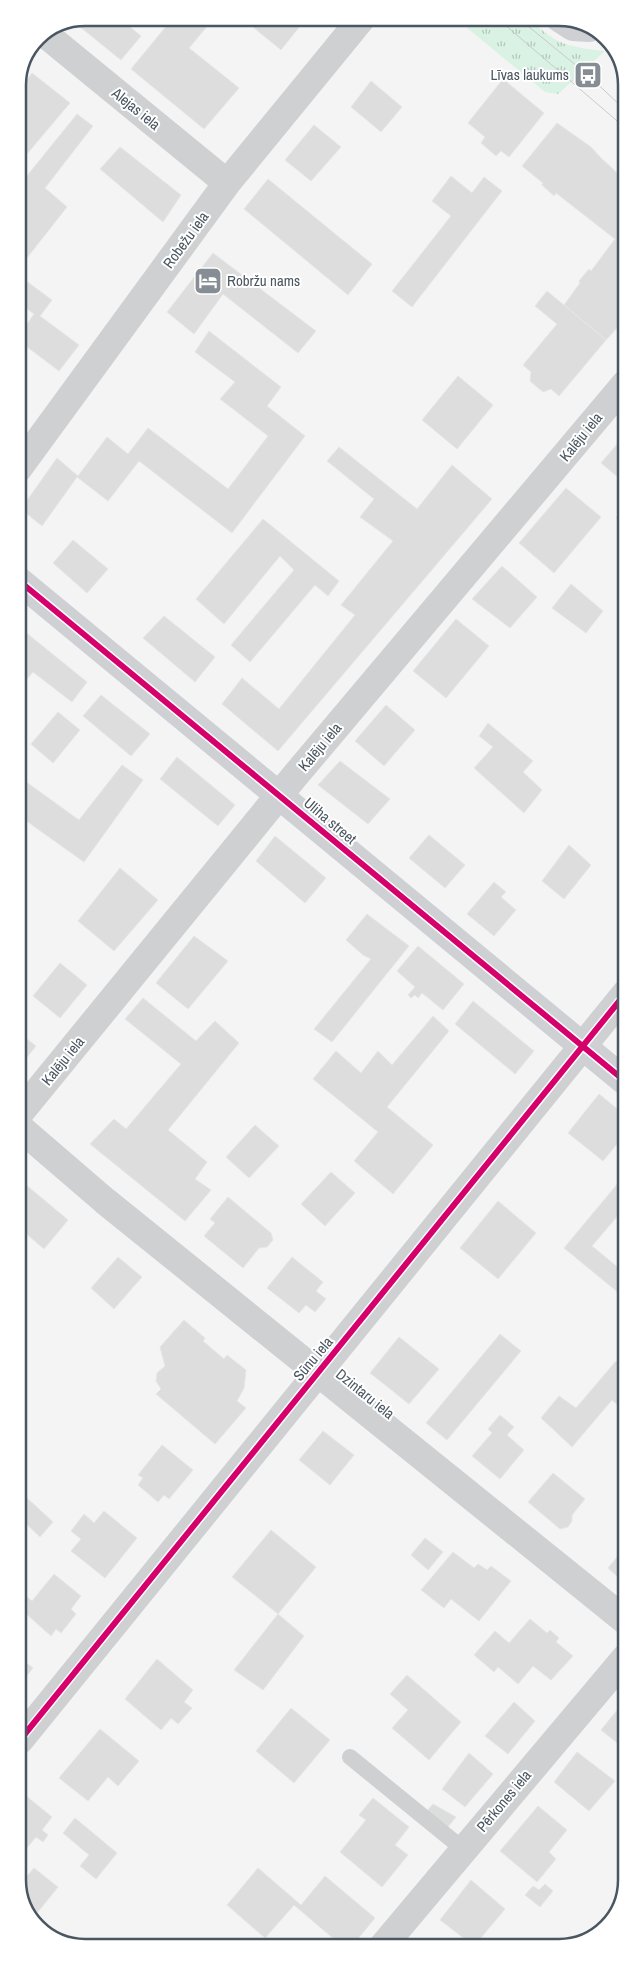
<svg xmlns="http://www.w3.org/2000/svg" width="644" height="1965" viewBox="0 0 644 1965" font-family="'Archivo Narrow',sans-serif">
  <defs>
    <pattern id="grass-tufts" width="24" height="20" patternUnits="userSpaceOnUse" patternTransform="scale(1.25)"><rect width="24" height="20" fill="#d9f2e3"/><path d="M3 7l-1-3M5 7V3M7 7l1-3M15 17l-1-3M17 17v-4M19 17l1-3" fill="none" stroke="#b2c7bb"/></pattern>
  </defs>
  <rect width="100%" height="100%" fill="#f4f4f4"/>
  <path fill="url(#grass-tufts)" d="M455 18H531C551 44 573 48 605 51L558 94 545 92Z"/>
  <path fill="#ddddde" stroke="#e5e6e7" d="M85 18H119L141 36 121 60 74 22Z
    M173 18H214L189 48 239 88 204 129 131 69Z
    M253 18H289L300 26 281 50 248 23Z
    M32 73 70 103 26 155 18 148V92Z
    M503 79 544 113 509 157 501 151 496 156 481 143 485 137 468 123Z
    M371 81 402 107 381 132 351 107Z
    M77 114 93 126 45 188 67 207 23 263 18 259V187Z
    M557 123 591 147 601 158 624 179 625 322 617 328 606 340 564 305 580 283 579 281 589 269 591 271 615 239 556 193 554 196 542 185 543 183 522 166Z
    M314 125 341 147 311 181 285 160Z
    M120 147 181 195 163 222 100 169Z
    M451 176 472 193 484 177 502 191 412 307 392 291 451 216 432 201Z
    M268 179 372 264 348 295 244 209Z
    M213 253 316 331 298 353 223 294 194 334 167 312Z
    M18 275 52 300 40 316 79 345 59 371 18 340V337L34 314 18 302Z
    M547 291 606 340 559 396 551 389 543 392 530 381 531 372 523 365 557 324 535 306Z
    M209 331 281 387 267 406 305 436 232 533 139 461 108 501 77 477 42 526 21 509 57 458 78 476 107 437 128 454 148 428 228 489 268 436 220 399 235 382 195 352Z
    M458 376 493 405 457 449 422 420Z
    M18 409 25 415 18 426Z
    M625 435V483L601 463Z
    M339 447 417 509 452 465 492 499 278 751 222 704 242 678 279 709 355 615 341 605 393 541 360 517 374 499 327 461Z
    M566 488 601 517 554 573 519 543Z
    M625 506V524L616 518Z
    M263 519 339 581 328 596 315 585 250 662 231 645 294 570 280 556 224 624 196 599Z
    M73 540 108 569 87 593 53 563Z
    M502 566 537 597 510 628 472 599Z
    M571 584 603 611 586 633 552 608Z
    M164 616 215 657 195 682 143 638Z
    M456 619 489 646 446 698 413 671Z
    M24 631 87 682 72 702 33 672 18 689V637Z
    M101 695 150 734 131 756 83 716Z
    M386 705 415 730 384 766 355 741Z
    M58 712 80 730 53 763 31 744Z
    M488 723 533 761 523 772 542 790 524 813 474 768 493 747 479 736Z
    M177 757 235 805 218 826 160 779Z
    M340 761 390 799 368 824 318 785Z
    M122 765 143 780 84 862 18 815V776L79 820Z
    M429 835 465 865 445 888 409 858Z
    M275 836 326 878 305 903 256 861Z
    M569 845 591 865 564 899 542 881Z
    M120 868 158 900 114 951 78 921Z
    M494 882 506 892 501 897 516 910 494 936 467 914Z
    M367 914 409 946 332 1042 314 1029 371 959 363 955 346 940Z
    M194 936 228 961 188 1009 156 983Z
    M418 946 464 984 443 1010 422 993 418 998 415 995 411 998 408 995 415 987 397 971Z
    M60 963 87 985 60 1018 33 996Z
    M143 998 196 1041 215 1021 239 1043 168 1130 207 1162 195 1179 211 1190 185 1221 90 1144 114 1119 126 1129 181 1064 125 1019Z
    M473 1001 534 1051 515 1074 455 1024Z
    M433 1016 449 1031 387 1107 433 1145 393 1194 354 1161 378 1132 313 1079 336 1051 361 1073 378 1051 392 1065Z
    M19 1033 36 1046 19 1067Z
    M599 1094 626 1116V1133L603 1161 568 1133Z
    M255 1125 279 1146 249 1178 226 1157Z
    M331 1172 355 1193 325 1226 301 1204Z
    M19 1179 68 1220 44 1249 22 1230 19 1233Z
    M619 1182 626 1187V1206L592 1246 626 1274V1299L564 1248Z
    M228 1197 271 1233 273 1240 267 1247 259 1248 243 1268 204 1236 215 1223 210 1219Z
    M498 1201 536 1233 498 1279 460 1248Z
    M118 1257 142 1277 114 1309 91 1288Z
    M292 1257 323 1282 316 1291 326 1299 315 1312 306 1305 299 1313 267 1288Z
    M184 1320 205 1338 203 1341 224 1359 227 1355 246 1370 244 1388 237 1401 246 1408 215 1444 156 1394 161 1389 156 1381 157 1373 165 1366 160 1347Z
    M500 1334 521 1351 447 1440 426 1423Z
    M399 1337 439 1369 409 1404 370 1373Z
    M616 1361 626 1370V1412L612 1400 572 1447 541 1418 559 1396 576 1408Z
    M500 1415 514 1427 507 1435 524 1450 500 1479 472 1456 492 1433 488 1429Z
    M323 1431 354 1455 330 1485 299 1460Z
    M162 1445 193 1470 169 1499 164 1495 158 1502 138 1485 143 1478 138 1475Z
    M553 1473 585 1499 572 1515V1521L568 1527 560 1529 528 1502Z
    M26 1497 53 1522 40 1537 19 1517V1505Z
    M104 1511 137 1538 105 1578 71 1551 81 1539 71 1531 84 1514 94 1523Z
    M271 1530 316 1567 278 1614 232 1577Z
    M425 1538 443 1552 428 1570 411 1555Z
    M626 1546V1584L608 1568Z
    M453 1552 474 1568 478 1564 487 1570 491 1566 511 1581 479 1621 451 1599 444 1608 421 1590Z
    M54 1574 81 1596 71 1609 76 1614 61 1633 56 1629 51 1636 23 1611 19 1604V1599L23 1594 32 1601Z
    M278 1614 304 1636 263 1690 234 1670Z
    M530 1619 547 1633 550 1630 559 1638 556 1642 573 1656 551 1680 533 1666 518 1684 498 1667 494 1672 474 1655 495 1631 509 1643Z
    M19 1657 33 1668 19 1685Z
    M157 1659 193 1690 184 1702 192 1708 178 1724 171 1718 161 1730 125 1699Z
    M407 1675 461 1722 429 1760 392 1728 408 1710 390 1694Z
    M626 1699V1750L601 1730Z
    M514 1702 535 1721 508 1754 485 1736Z
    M291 1708 330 1740 294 1783 256 1751Z
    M100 1729 139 1761 118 1786 108 1777 88 1801 59 1778Z
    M577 1752 615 1781 589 1811 554 1782Z
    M469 1753 493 1774 465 1807 442 1789Z
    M25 1795 52 1817 42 1830 48 1835 43 1842 36 1837 20 1856V1801Z
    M373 1798 409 1827 395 1845 408 1855 382 1887 340 1852 366 1820 359 1815Z
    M433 1804 456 1817 447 1828 426 1812Z
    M538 1806 567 1830 549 1852 556 1859 537 1882 500 1851Z
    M75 1818 117 1853 96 1879 80 1866 89 1855 63 1833Z
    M34 1868 58 1887 33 1918 20 1897V1870L27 1876Z
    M258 1868 301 1905 325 1876 375 1918 352 1946H342L294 1905 265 1938 227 1905Z
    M471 1880 505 1909 474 1946 440 1920Z
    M545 1884 553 1891 540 1907 525 1895 533 1886 539 1890Z"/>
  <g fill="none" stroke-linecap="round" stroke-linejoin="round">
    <path stroke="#ced0d2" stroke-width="16" d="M350 1757 463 1849"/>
    <path stroke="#ced0d2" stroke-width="28" d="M45 34 227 183
      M18 469 227 183 362 18
      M19 1114 294 777 625 384
      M19 1127 105 1201 626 1621
      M20 1740 625 994
      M383 1946 626 1657"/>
    <path stroke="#ced0d4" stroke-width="28" d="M559 18 573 27 589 28
      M18 580 626 1082"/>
    <path stroke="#c9cacc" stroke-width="1" d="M497 18 616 120 624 130
      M518 18 588 75 624 109"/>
    <defs>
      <path id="cycleway" d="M18 580 626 1082
        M20 1740 625 994"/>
    </defs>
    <use href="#cycleway" stroke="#fff" stroke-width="9"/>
    <use href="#cycleway" stroke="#d6006c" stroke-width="6"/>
  </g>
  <defs>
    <symbol id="bus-square" viewBox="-11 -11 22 22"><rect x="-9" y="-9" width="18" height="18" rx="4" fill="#868d94" stroke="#fff"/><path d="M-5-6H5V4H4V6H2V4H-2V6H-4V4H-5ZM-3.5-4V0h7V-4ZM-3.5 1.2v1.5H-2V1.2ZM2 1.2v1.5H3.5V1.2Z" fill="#fff"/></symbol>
    <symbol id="hotel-square" viewBox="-11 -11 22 22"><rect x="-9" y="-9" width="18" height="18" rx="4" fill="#868d94" stroke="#fff"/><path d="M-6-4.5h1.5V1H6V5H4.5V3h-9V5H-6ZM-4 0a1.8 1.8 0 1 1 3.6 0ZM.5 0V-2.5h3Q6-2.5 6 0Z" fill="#fff"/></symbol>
  </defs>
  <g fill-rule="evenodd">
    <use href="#bus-square" x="572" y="59" width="32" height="32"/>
    <use href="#hotel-square" x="192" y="265" width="32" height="32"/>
  </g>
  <g text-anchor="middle" stroke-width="4" stroke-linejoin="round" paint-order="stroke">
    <g font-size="15" fill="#4a5661" stroke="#fff" text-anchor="end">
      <text x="569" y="80">Līvas laukums</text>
      <text x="227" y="286" text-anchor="start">Robržu nams</text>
    </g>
    <g font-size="15" fill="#4a5661" stroke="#fff">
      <text transform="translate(136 109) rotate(39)" y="5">Alejas iela</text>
      <text transform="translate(186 240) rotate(-54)" y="5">Robežu iela</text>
      <text transform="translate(581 437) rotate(-51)" y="5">Kalēju iela</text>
      <text transform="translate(320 747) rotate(-50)" y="5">Kalēju iela</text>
      <text transform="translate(330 821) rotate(40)" y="5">Uliha street</text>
      <text transform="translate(63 1061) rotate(-51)" y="5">Kalēju iela</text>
      <text transform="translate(313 1359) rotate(-50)" y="5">Sūnu iela</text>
      <text transform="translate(365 1394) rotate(39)" y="5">Dzintaru iela</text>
      <text transform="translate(504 1801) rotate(-50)" y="5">Pērkones iela</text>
    </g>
  </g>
  <path d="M0 0H644V1965H0ZM85 26H559A59 59 0 0 1 618 85V1880A59 59 0 0 1 559 1939H85A59 59 0 0 1 26 1880V85A59 59 0 0 1 85 26Z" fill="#fff" fill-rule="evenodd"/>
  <path fill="none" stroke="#4a5661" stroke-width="2.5" d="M85 26H559A59 59 0 0 1 618 85V1880A59 59 0 0 1 559 1939H85A59 59 0 0 1 26 1880V85A59 59 0 0 1 85 26Z"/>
</svg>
